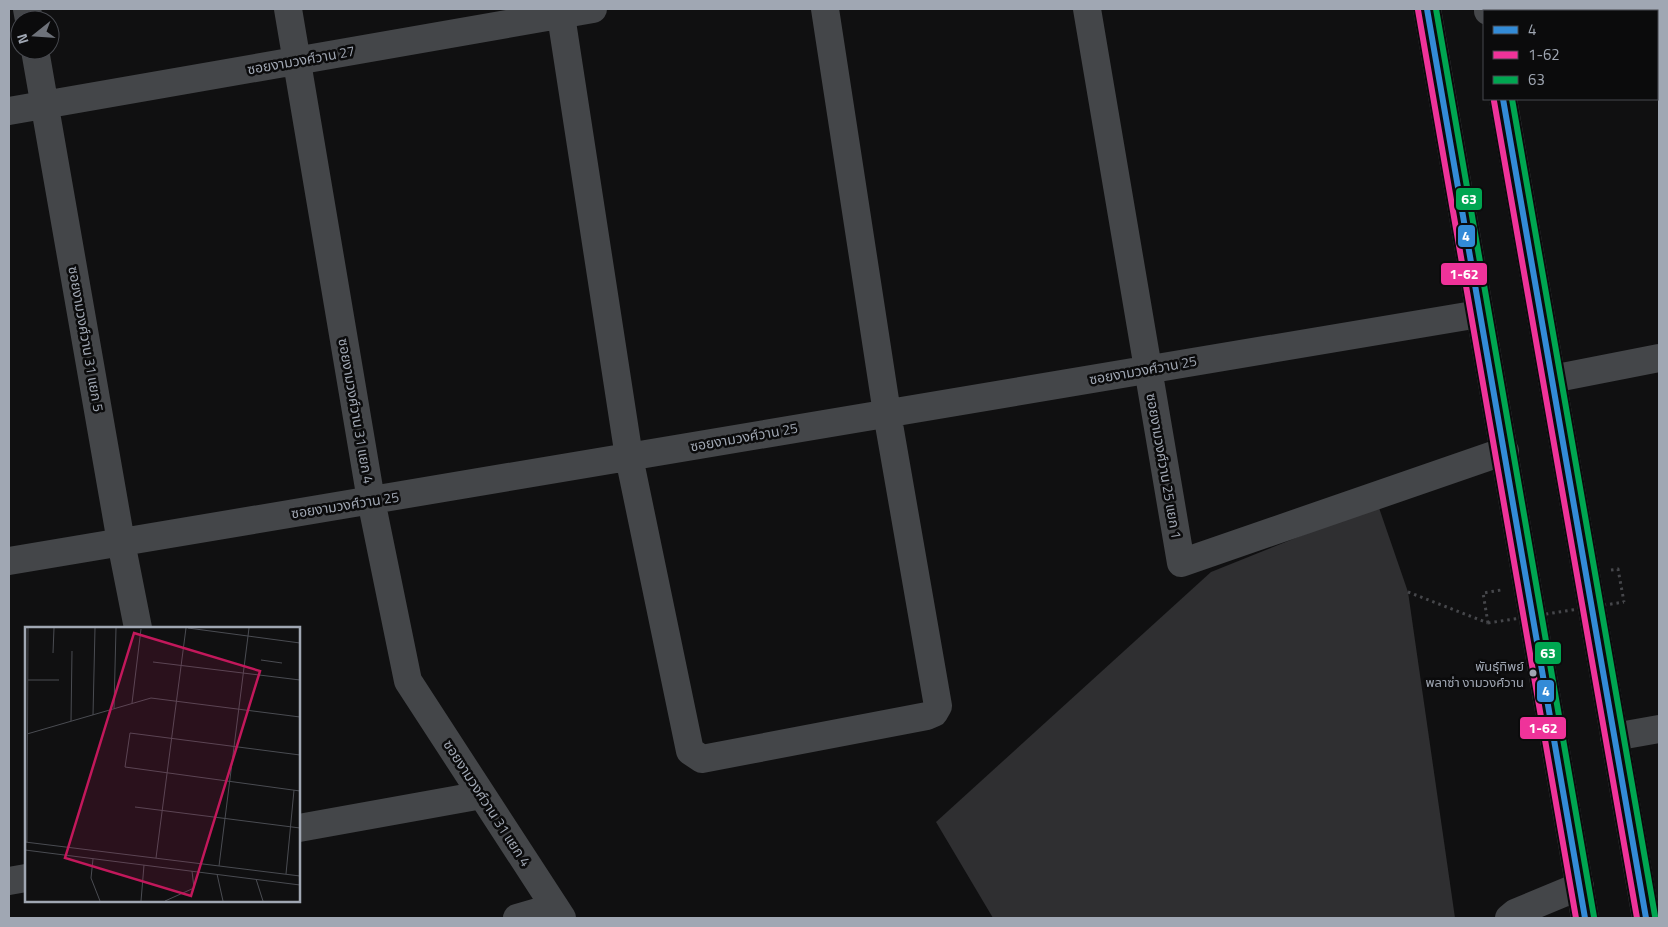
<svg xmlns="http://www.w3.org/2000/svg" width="1668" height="927" viewBox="0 0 1668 927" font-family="'Titillium Web','Noto Sans Thai',sans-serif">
  <rect width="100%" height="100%" fill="#101011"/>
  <path fill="#2f2f31" d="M1378 505 1408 592 1455 918H993L936 822 1211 572Z"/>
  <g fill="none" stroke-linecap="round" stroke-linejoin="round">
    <path stroke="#46474b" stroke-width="3" stroke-dasharray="2.5 4" stroke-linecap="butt" d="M1611 570 1618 569 1624 602
      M1408 592 1488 623
      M1488 623 1483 593 1501 590"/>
    <path stroke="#444649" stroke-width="28" d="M27 9 29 20
      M288 9 371 500 408 681 562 918
      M560 9 629 457 690 751 702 759 927 716 934 713 938 706 887 413 825 9
      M1087 9 1181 563 1505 451
      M1617 9 1619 11
      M1555 11 1559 9
      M35 50 121 542 138 628
      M1657 54 1659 57
      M9 111 593 9
      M1552 379 1659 358
      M9 561 1479 314
      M1614 737 1659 729
      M299 828 482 795
      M9 881 26 878
      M517 918 555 907
      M1509 918 1515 913 1580 886"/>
    <path stroke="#46484b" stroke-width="28" d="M1427 9 1585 918
      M1488 9V11
      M1503 99 1646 918"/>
    <path stroke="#46474b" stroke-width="3" stroke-dasharray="2.5 4" stroke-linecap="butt" d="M1488 623 1624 602"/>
    <defs>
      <path id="bus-1" d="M1427 9 1585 918
        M1503 99 1646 918"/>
      <path id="bus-2" d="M1418 10 1576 918
        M1494 101 1637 918"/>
      <path id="bus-3" d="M1436 9 1594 917
        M1512 99 1655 916"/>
    </defs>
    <use href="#bus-1" stroke="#0b0b0c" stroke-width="10"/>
    <use href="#bus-2" stroke="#0b0b0c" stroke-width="10"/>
    <use href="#bus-3" stroke="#0b0b0c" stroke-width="10"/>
    <use href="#bus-1" stroke="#338bd7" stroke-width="6"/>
    <use href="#bus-2" stroke="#ef339a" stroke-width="6"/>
    <use href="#bus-3" stroke="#00a651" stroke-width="6"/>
  </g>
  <circle fill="#a0a7b3" stroke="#0b0b0c" stroke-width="2" cx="1533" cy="673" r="4.5"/>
  <g text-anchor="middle" stroke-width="5" stroke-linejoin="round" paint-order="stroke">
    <g font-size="13" fill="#a0a7b3" stroke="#0b0b0c" text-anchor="end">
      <text x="1524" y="671">พันธุ์ทิพย์<tspan x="1524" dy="16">พลาซ่า งามวงศ์วาน</tspan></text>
    </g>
    <g font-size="14" fill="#a0a7b3" stroke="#0b0b0c">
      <text transform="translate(301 60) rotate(-10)" y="5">ซอยงามวงศ์วาน 27</text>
      <text transform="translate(86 339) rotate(80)" y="5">ซอยงามวงศ์วาน 31 แยก 5</text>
      <text transform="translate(1143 370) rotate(-10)" y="5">ซอยงามวงศ์วาน 25</text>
      <text transform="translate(356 411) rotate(80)" y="5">ซอยงามวงศ์วาน 31 แยก 4</text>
      <text transform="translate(744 437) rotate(-10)" y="5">ซอยงามวงศ์วาน 25</text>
      <text transform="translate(1164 466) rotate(80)" y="5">ซอยงามวงศ์วาน 25 แยก 1</text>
      <text transform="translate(345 505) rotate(-9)" y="5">ซอยงามวงศ์วาน 25</text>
      <text transform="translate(487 803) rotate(57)" y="5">ซอยงามวงศ์วาน 31 แยก 4</text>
    </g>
  </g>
  <g transform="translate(25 627)">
    <rect width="275" height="275" fill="#101011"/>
    <path fill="none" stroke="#4a4c52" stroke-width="1" d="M163 1 275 16M28 26 29 1M236 33 257 36M128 35 275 53M3 53H34M107 76 116 2M89 81 91 1M68 88 70 1M46 94 47 24M2 107 126 71 275 90M275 128 105 106 100 140 275 164M110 180 275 201M0 215 275 249M2 215 3 1M0 223 275 258M131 231 161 1M68 232 66 251 75 274M194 239 224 1M192 247 198 274M261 247 269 163M231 252 238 274M116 274 119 238M140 274 169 261 167 244"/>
    <path fill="#c2185b" fill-opacity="0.15" stroke="#c2185b" stroke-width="2.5" d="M109 6 235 44 166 269 40 231Z"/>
    <rect width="275" height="275" fill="none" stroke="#a0a7b3" stroke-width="2.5"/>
  </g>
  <g stroke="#0b0b0c" stroke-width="2">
    <rect x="1455" y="187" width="28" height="24" rx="5" fill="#00a651"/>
    <rect x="1457" y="224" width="19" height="24" rx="5" fill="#338bd7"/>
    <rect x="1440" y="262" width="48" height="24" rx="5" fill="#ef339a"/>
    <rect x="1534" y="641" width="28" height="24" rx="5" fill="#00a651"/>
    <rect x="1536" y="679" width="19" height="24" rx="5" fill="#338bd7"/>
    <rect x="1519" y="716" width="48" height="24" rx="5" fill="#ef339a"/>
  </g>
  <g font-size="14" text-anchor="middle" font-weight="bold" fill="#fff">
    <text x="1469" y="204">63</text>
    <text x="1466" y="241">4</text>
    <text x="1464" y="279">1-62</text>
    <text x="1548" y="658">63</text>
    <text x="1546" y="696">4</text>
    <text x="1543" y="733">1-62</text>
  </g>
  <rect width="1668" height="927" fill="none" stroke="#a0a7b3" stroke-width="20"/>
  <rect x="1483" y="10" width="175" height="90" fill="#0b0b0c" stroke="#47494f"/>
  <rect x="1493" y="26" width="25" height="8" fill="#338bd7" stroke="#47494f"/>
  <text x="1528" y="35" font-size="15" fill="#a0a7b3">4</text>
  <rect x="1493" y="51" width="25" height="8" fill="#ef339a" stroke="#47494f"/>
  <text x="1528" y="60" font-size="15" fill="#a0a7b3">1-62</text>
  <rect x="1493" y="76" width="25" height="8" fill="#00a651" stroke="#47494f"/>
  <text x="1528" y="85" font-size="15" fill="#a0a7b3">63</text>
  <g transform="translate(35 35) rotate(253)"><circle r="24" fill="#0b0b0c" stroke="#47494f"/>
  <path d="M0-4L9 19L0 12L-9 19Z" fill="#6e727a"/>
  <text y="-8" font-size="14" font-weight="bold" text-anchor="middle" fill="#a0a7b3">N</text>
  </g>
</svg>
